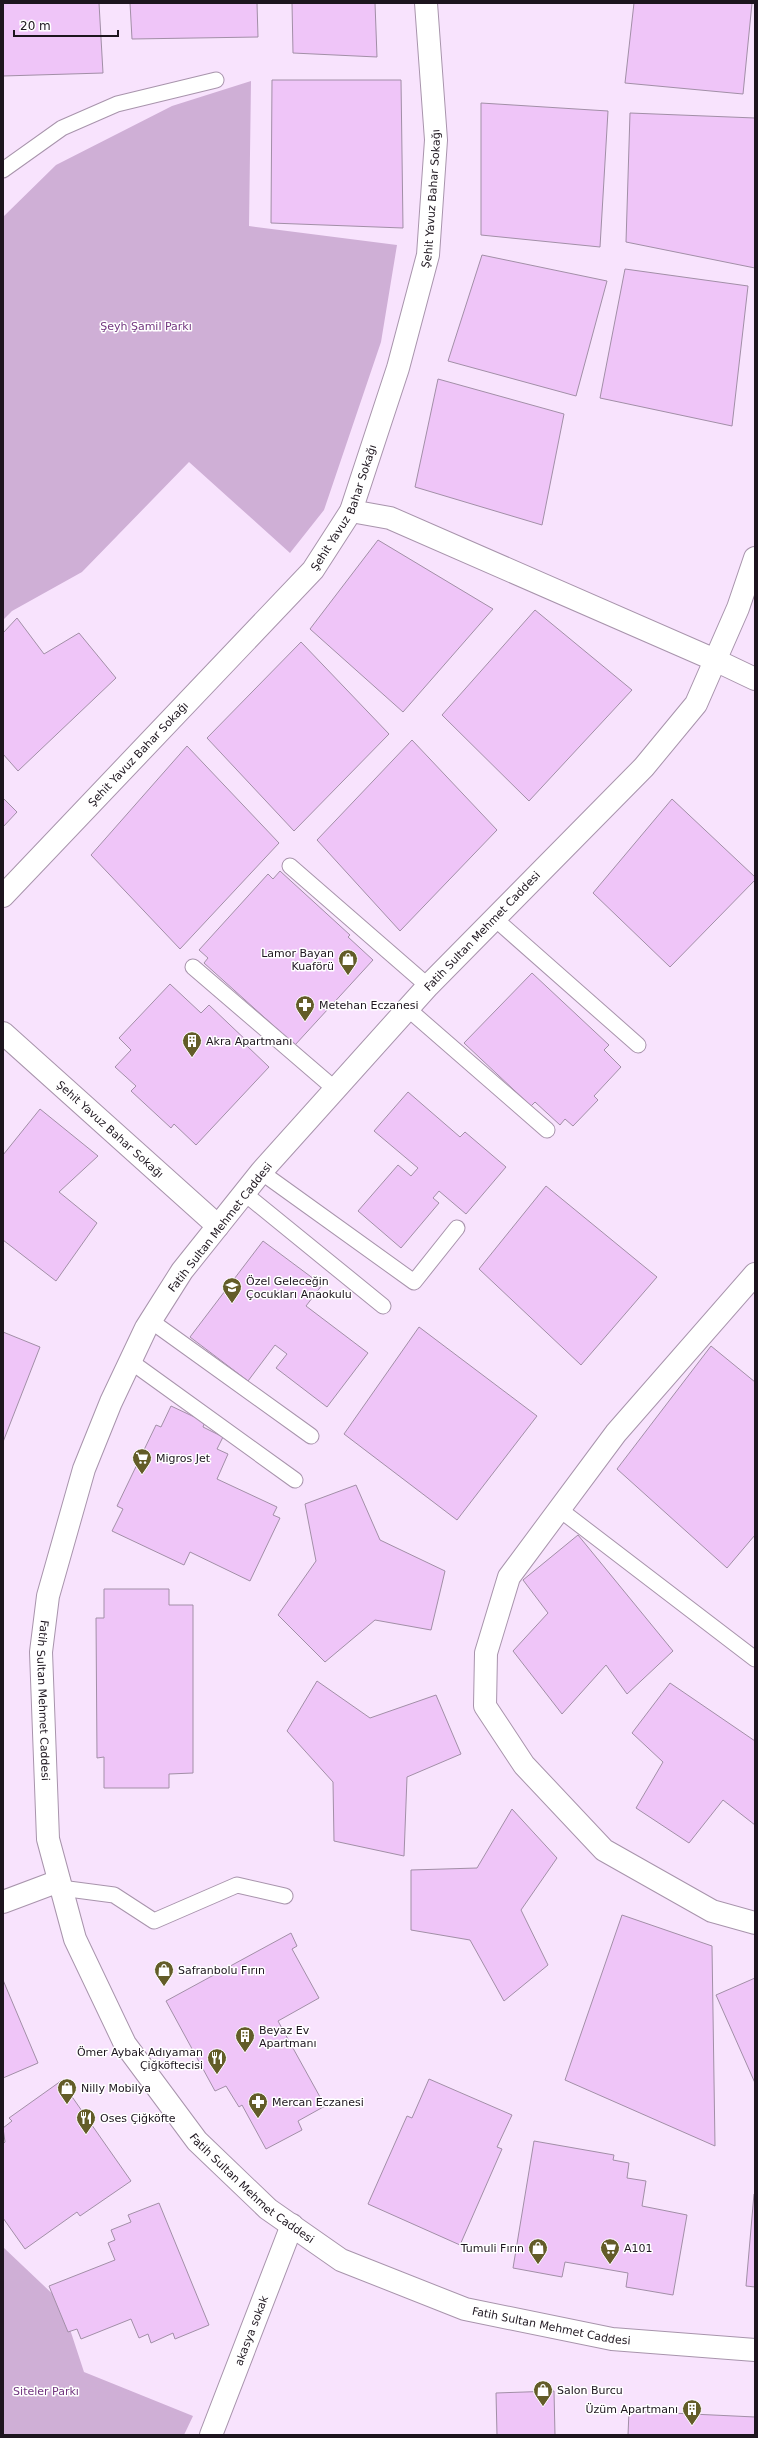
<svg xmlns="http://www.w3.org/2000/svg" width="758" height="2438" viewBox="0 0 758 2438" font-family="'DejaVu Sans',sans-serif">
  <rect width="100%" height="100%" fill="#f8e3fd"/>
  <path fill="#cfafd6" d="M251 81 249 226 397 245 381 342 324 510 290 553 189 462 82 572 12 611 3 620V217L56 165 172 106Z
    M3 2247 61 2302 84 2372 193 2416 184 2435H3Z"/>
  <path fill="#efc5f8" stroke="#a28fa7" d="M3 3H99L103 73 3 76Z
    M130 3H257L258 37 132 39Z
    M292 3H375L377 57 293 53Z
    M634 3H752L743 94 625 83Z
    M272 80H401L403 228 271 223Z
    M481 103 608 111 600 247 481 235Z
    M630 113 755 118V268L626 242Z
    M482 255 607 281 576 396 448 361Z
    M625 269 748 286 732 426 600 398Z
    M438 379 564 414 542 525 415 487Z
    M378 540 493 609 403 712 310 629Z
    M535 610 632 690 529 801 442 715Z
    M17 618 44 654 79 633 116 678 18 771 3 754V633Z
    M301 642 389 734 294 831 207 738Z
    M412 740 497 830 400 931 317 840Z
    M187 746 279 843 180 949 91 855Z
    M3 798 17 812 3 827Z
    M672 799 755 877V880L670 967 593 893Z
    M280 871 350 935 348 937 373 960 295 1045 204 963 208 958 199 950 268 874 273 879Z
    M532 973 609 1045 604 1050 621 1067 594 1096 598 1100 573 1126 565 1119 560 1125 535 1102 531 1106 464 1043Z
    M170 984 201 1013 209 1005 249 1043 247 1046 269 1067 196 1145 174 1124 171 1128 131 1091 136 1086 115 1067 131 1050 119 1038Z
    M408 1092 460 1137 465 1132 506 1167 466 1214 439 1191 433 1198 439 1203 401 1248 358 1211 398 1165 411 1176 418 1168 374 1131Z
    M40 1109 98 1156 59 1192 97 1223 56 1281 3 1240V1155Z
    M546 1186 657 1277 581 1365 479 1269Z
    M263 1241 322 1285 306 1306 368 1353 327 1407 276 1368 287 1354 275 1345 248 1381 190 1337Z
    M419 1327 537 1416 457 1520 344 1434Z
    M3 1332 40 1347 3 1442Z
    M711 1346 755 1382V1535L727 1568 617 1469Z
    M171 1406 205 1422 203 1427 223 1437 217 1449 228 1454 217 1479 277 1507 273 1515 280 1518 250 1581 190 1552 184 1565 112 1531 123 1509 117 1506 156 1425 161 1427Z
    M356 1485 380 1540 445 1571 431 1630 375 1620 325 1662 278 1615 316 1561 305 1504Z
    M578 1535 673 1651 627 1694 606 1665 562 1714 513 1651 548 1613 523 1580Z
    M104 1589H169V1605H193V1773L169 1774V1788H104V1757L97 1758 96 1618H104Z
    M317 1681 370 1718 436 1695 461 1754 407 1777 404 1856 334 1841 333 1782 287 1731Z
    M670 1683 755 1741V1825L723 1800 689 1843 636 1808 663 1762 632 1733Z
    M512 1809 557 1858 521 1910 548 1965 504 2001 470 1940 411 1930V1870L477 1868Z
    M622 1915 712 1946 715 2146 565 2080Z
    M291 1933 297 1946 292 1949 319 1998 278 2021 325 2106 298 2121 302 2130 266 2149 242 2105 239 2107 226 2086 215 2091 166 2001Z
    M755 1978V2083L716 1995Z
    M3 1980 38 2063 3 2078Z
    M429 2079 512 2115 497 2147 502 2149 460 2245 368 2204 407 2116 412 2118Z
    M61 2081 131 2181 80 2216 77 2212 25 2249 3 2218V2144L5 2142 3 2128 12 2121 9 2118Z
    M534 2141 614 2155 613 2160 629 2163 627 2178 646 2181 642 2206 687 2215 673 2295 626 2287 628 2273 565 2262 562 2277 513 2268Z
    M754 2194H755V2287L746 2286Z
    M159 2203 209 2325 175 2339 173 2333 151 2343 148 2334 139 2338 131 2319 81 2339 77 2329 68 2332 49 2286 115 2260 108 2243 115 2240 111 2230 131 2222 128 2215Z
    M554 2391 555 2435H497L496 2393Z
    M629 2411 755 2417V2435H628Z"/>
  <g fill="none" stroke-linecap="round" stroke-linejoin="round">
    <defs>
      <path id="lane" d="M3 170 62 128 117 104 216 80
        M290 866 428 986
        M494 918 638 1045
        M193 967 335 1089
        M408 1009 547 1130
        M261 1172 414 1282 457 1228
        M244 1193 383 1306
        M151 1321 311 1436
        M130 1361 295 1480
        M559 1509 755 1659
        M61 1888 114 1895 154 1921 237 1885 285 1896"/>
      <g id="street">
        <path d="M351 511 390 518 715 660 755 679"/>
        <path id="s1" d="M3 896 313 570 351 511 398 368 428 255 436 140 426 3"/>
        <path id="s2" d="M3 1033 218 1226"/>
        <path d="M755 1274 616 1433 509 1577 486 1653 485 1706 524 1765 604 1850 712 1911 755 1923"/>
        <path d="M3 1902 59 1881"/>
        <path id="s3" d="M211 2435 292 2225"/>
      </g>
      <g id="secondary">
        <path id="s4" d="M755 558 738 608 696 704 644 767 428 986 261 1172 182 1271 146 1328 111 1402 84 1469 48 1596 41 1652 48 1839 75 1939 125 2044 197 2141 268 2209 341 2260 465 2309 612 2339 755 2350"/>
      </g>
    </defs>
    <use href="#lane" stroke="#a894ac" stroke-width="17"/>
    <use href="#street" stroke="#a894ac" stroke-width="24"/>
    <use href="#secondary" stroke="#a894ac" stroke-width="24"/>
    <use href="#lane" stroke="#fff" stroke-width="15"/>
    <use href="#street" stroke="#fff" stroke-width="22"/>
    <use href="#secondary" stroke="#fff" stroke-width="22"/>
  </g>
  <defs>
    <symbol id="shop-pin" viewBox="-11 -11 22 30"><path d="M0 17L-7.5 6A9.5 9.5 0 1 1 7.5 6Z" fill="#635c28" stroke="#fff"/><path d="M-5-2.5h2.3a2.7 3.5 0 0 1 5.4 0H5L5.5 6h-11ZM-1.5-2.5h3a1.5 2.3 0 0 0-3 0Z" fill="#fff"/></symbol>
    <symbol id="pharmacy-pin" viewBox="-11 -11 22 30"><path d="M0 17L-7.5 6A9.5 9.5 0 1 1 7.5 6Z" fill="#635c28" stroke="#fff"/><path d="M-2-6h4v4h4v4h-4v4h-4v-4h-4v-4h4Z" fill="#fff"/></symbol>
    <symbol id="building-pin" viewBox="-11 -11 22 30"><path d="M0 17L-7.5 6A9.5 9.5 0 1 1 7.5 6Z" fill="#635c28" stroke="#fff"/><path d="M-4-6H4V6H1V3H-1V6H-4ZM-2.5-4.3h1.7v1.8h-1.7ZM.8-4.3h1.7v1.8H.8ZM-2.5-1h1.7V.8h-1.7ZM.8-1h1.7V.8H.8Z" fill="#fff"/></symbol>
    <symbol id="school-pin" viewBox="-11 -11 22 30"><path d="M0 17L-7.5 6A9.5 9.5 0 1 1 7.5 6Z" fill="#635c28" stroke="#fff"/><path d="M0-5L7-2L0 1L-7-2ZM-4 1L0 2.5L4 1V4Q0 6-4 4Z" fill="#fff"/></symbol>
    <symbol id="supermarket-pin" viewBox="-11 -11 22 30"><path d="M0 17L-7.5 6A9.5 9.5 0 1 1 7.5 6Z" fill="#635c28" stroke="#fff"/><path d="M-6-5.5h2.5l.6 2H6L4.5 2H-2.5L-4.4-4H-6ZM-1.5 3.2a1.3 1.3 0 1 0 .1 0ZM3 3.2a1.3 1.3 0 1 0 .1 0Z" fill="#fff"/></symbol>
    <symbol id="restaurant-pin" viewBox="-11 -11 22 30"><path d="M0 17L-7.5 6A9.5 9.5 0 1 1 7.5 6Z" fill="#635c28" stroke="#fff"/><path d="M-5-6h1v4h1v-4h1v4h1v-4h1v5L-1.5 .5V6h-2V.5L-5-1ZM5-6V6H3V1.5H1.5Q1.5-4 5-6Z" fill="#fff"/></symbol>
  </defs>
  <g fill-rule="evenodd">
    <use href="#shop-pin" x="337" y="948" width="22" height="30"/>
    <use href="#pharmacy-pin" x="294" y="994" width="22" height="30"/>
    <use href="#building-pin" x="181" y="1030" width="22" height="30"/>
    <use href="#school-pin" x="221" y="1276" width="22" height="30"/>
    <use href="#supermarket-pin" x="131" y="1447" width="22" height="30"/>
    <use href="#shop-pin" x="153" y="1959" width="22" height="30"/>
    <use href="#building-pin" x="234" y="2025" width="22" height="30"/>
    <use href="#restaurant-pin" x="206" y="2047" width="22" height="30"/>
    <use href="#shop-pin" x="56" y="2077" width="22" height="30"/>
    <use href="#pharmacy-pin" x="247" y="2091" width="22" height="30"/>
    <use href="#restaurant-pin" x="75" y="2107" width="22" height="30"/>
    <use href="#shop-pin" x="527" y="2237" width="22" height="30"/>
    <use href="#supermarket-pin" x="599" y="2237" width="22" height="30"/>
    <use href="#shop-pin" x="532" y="2379" width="22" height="30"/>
    <use href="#building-pin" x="681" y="2398" width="22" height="30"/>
  </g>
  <g text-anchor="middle" stroke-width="3" stroke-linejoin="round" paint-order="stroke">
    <g font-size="11" fill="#1d151e" stroke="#fff">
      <text dy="4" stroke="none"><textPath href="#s1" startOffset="844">Şehit Yavuz Bahar Sokağı</textPath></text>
      <text dy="4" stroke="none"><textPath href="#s1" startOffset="520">Şehit Yavuz Bahar Sokağı</textPath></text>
      <text dy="4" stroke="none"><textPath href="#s1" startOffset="196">Şehit Yavuz Bahar Sokağı</textPath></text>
      <text transform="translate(482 931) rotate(-46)" y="4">Fatih Sultan Mehmet Caddesi</text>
      <text dy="4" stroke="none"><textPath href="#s2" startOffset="144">Şehit Yavuz Bahar Sokağı</textPath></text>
      <text transform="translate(220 1227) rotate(-52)" y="4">Fatih Sultan Mehmet Caddesi</text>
      <text dy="4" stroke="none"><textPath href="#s4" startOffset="1382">Fatih Sultan Mehmet Caddesi</textPath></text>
      <text dy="4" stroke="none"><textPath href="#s4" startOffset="1934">Fatih Sultan Mehmet Caddesi</textPath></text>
      <text dy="4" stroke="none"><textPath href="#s4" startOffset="2270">Fatih Sultan Mehmet Caddesi</textPath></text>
      <text dy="4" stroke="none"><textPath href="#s3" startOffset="112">akasya sokak</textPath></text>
    </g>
    <g font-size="11" fill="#72357f" stroke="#fff">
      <text x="146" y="330">Şeyh Şamil Parkı</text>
      <text x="46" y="2395">Siteler Parkı</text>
    </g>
    <g font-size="11" fill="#1d151e" stroke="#fff" text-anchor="start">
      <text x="334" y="957" text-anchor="end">Lamor Bayan<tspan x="334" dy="13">Kuaförü</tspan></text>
      <text x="319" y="1009">Metehan Eczanesi</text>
      <text x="206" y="1045">Akra Apartmanı</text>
      <text x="246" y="1285">Özel Geleceğin<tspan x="246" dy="13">Çocukları Anaokulu</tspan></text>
      <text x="156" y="1462">Migros Jet</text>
      <text x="178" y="1974">Safranbolu Fırın</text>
      <text x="259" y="2034">Beyaz Ev<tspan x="259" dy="13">Apartmanı</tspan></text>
      <text x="203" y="2056" text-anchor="end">Ömer Aybak Adıyaman<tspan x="203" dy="13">Çiğköftecisi</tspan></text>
      <text x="81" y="2092">Nilly Mobilya</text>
      <text x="272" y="2106">Mercan Eczanesi</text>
      <text x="100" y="2122">Oses Çiğköfte</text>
      <text x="524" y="2252" text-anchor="end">Tumuli Fırın</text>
      <text x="624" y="2252">A101</text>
      <text x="557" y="2394">Salon Burcu</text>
      <text x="678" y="2413" text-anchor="end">Üzüm Apartmanı</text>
    </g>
  </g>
  <rect width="758" height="2438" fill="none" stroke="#1d151e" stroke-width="8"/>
  <path d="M14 30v6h104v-6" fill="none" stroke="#1d151e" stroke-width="2"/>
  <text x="20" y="30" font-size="12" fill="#1d151e" stroke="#ffffff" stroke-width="3" paint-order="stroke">20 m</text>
</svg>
